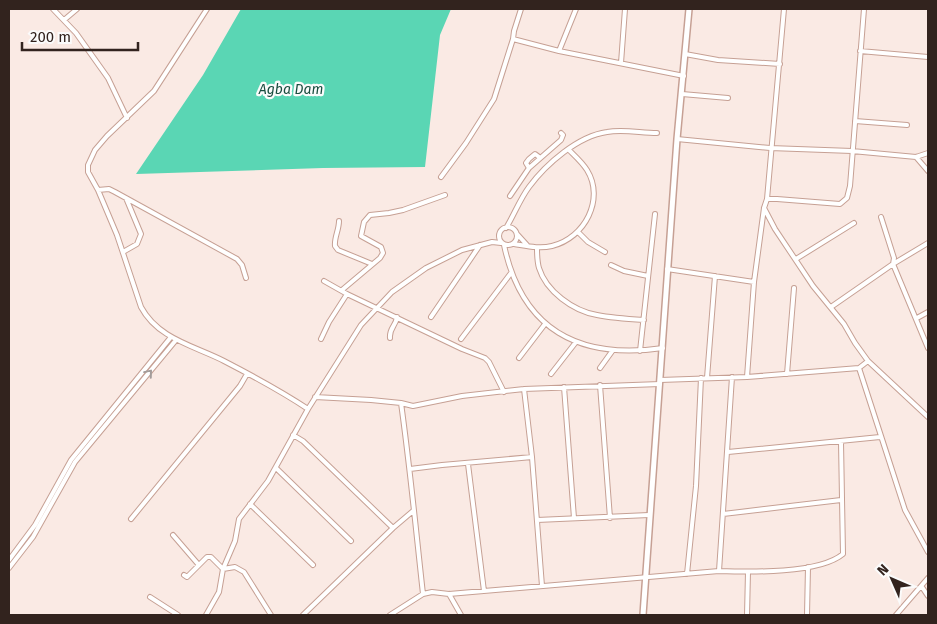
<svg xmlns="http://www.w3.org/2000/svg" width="937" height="624" viewBox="0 0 937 624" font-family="'Fira Sans',sans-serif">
  <rect width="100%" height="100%" fill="#faeae4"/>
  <path fill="#5ad6b4" d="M241 9H451L440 35 425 167 323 168 136 174 203 75Z"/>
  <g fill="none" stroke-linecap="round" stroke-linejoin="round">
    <defs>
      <path id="minor" d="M53 9 76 33 108 78 127 118
        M207 9 154 91 107 136 95 150 88 165V172L98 190 117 235 141 307C158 339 195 346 224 361 253 376 281 391 308 409
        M64 20 77 9
        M513 39 559 51 684 76
        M559 51 576 9
        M860 51 928 57
        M685 54 718 60 780 64
        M621 63 625 9
        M682 94 728 98
        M855 121 907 125
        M677 139 770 148
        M770 148 852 151 916 157 928 153
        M916 157 928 171
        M529 168 526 163 529 159 535 154 539 157
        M441 177 466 143 494 99 513 39 514 31 521 9
        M98 190 109 189 115 192 237 259 242 265 246 278
        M510 196 529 168 561 140 563 135 561 133
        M767 199H777L840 204 847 198 850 186 864 9
        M764 208 775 229 813 286 844 324 855 343 868 361
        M881 217 894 258 893 264 928 348
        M339 221C339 230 334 238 335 246L338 250 372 264
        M499 236a9 9 0 1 1 18 0a9 9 0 1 1-18 0Z
        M506 228C514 215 520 199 529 187 546 164 578 136 607 132 623 129 641 133 657 133
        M578 232 588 242 605 252
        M517 234 527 245
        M514 244C527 246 539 249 552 246 585 238 605 199 587 170 582 162 575 156 569 150
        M504 245C522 330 579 360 663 348
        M537 248C537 254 537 261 539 268 546 291 573 311 597 315 612 318 628 319 644 320
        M123 252 137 244 141 234 126 198
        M796 259 854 223
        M611 265 624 271 648 276
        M667 269 754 282
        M324 281 347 294 462 349 485 358 489 362 504 392
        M342 290 380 258 383 253 381 247 361 236 364 222 370 215 389 213 403 210 445 195
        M831 307 893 264 928 243
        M431 317 480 245
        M917 318 928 312
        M390 338C389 328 396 326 397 317
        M321 339 329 322 347 294
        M461 339 511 273
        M640 351 655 214
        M519 358 545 324
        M600 368 613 350
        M859 368 905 510 928 552
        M551 374 576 342
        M787 374 794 288
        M747 377 754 282 764 208 767 199 784 9
        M707 378 715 276
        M660 380 747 377 859 368 868 361 928 417
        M600 385 610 518
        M564 387 574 518
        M524 389 532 457 542 586
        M315 397 371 400 401 403 413 406 462 396 524 389 660 384
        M401 403C410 467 416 531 423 594
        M293 435 303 441 393 528
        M728 452 880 437
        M468 464 484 591
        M276 468 351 541
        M410 469 442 465 532 457
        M250 504 313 565
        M723 514 841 500
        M131 519 240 386 247 374
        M537 520 649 515
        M173 535 198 564
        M9 560 35 525 71 460 171 337
        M9 568 33 537 75 462 176 340
        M719 571 732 377
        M687 574 696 486 701 378
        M184 575 187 577 207 557H211L223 569 235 567 244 572 271 615
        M922 587 928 596
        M449 594 461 615
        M150 597 178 615
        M206 615 219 592 223 569 235 541 239 519 268 481 308 409 361 325 392 292 426 268 462 250 492 242 501 243
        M303 615 393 528 413 511
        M390 615 423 594 432 592 449 594 719 571C750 572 819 574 843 554L841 442
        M747 615 748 572
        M807 615 808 567
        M896 615 928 578"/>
      <path id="major" d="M643 615 677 139 689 9"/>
    </defs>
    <use href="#minor" stroke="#c6a094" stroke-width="6"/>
    <use href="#major" stroke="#c6a094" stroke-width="8"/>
    <use href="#minor" stroke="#fff" stroke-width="4"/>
    <use href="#major" stroke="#fff" stroke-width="5"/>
  </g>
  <defs><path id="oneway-chevron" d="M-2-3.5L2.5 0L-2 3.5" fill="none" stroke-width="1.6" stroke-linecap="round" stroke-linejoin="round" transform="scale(1.25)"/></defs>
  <use stroke="#a39c9a" href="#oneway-chevron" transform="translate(149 373) rotate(-50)"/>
  <g text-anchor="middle" stroke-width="4.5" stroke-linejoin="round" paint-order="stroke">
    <g font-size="14" font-style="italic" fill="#194d3f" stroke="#fbfbfb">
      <text x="291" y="94">Agba Dam</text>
    </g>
  </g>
  <rect width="937" height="624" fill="none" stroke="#32231e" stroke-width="20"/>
  <g transform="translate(892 579) rotate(315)" stroke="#fbfbfb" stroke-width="4" paint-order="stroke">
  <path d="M0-4L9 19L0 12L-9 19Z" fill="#32231e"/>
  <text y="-8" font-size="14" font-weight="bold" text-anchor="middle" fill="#32231e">N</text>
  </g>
  <path d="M22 42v8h116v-8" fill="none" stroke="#32231e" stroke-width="2.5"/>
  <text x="30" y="42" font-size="15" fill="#32231e" stroke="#fbfbfb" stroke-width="4" paint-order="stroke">200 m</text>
</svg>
